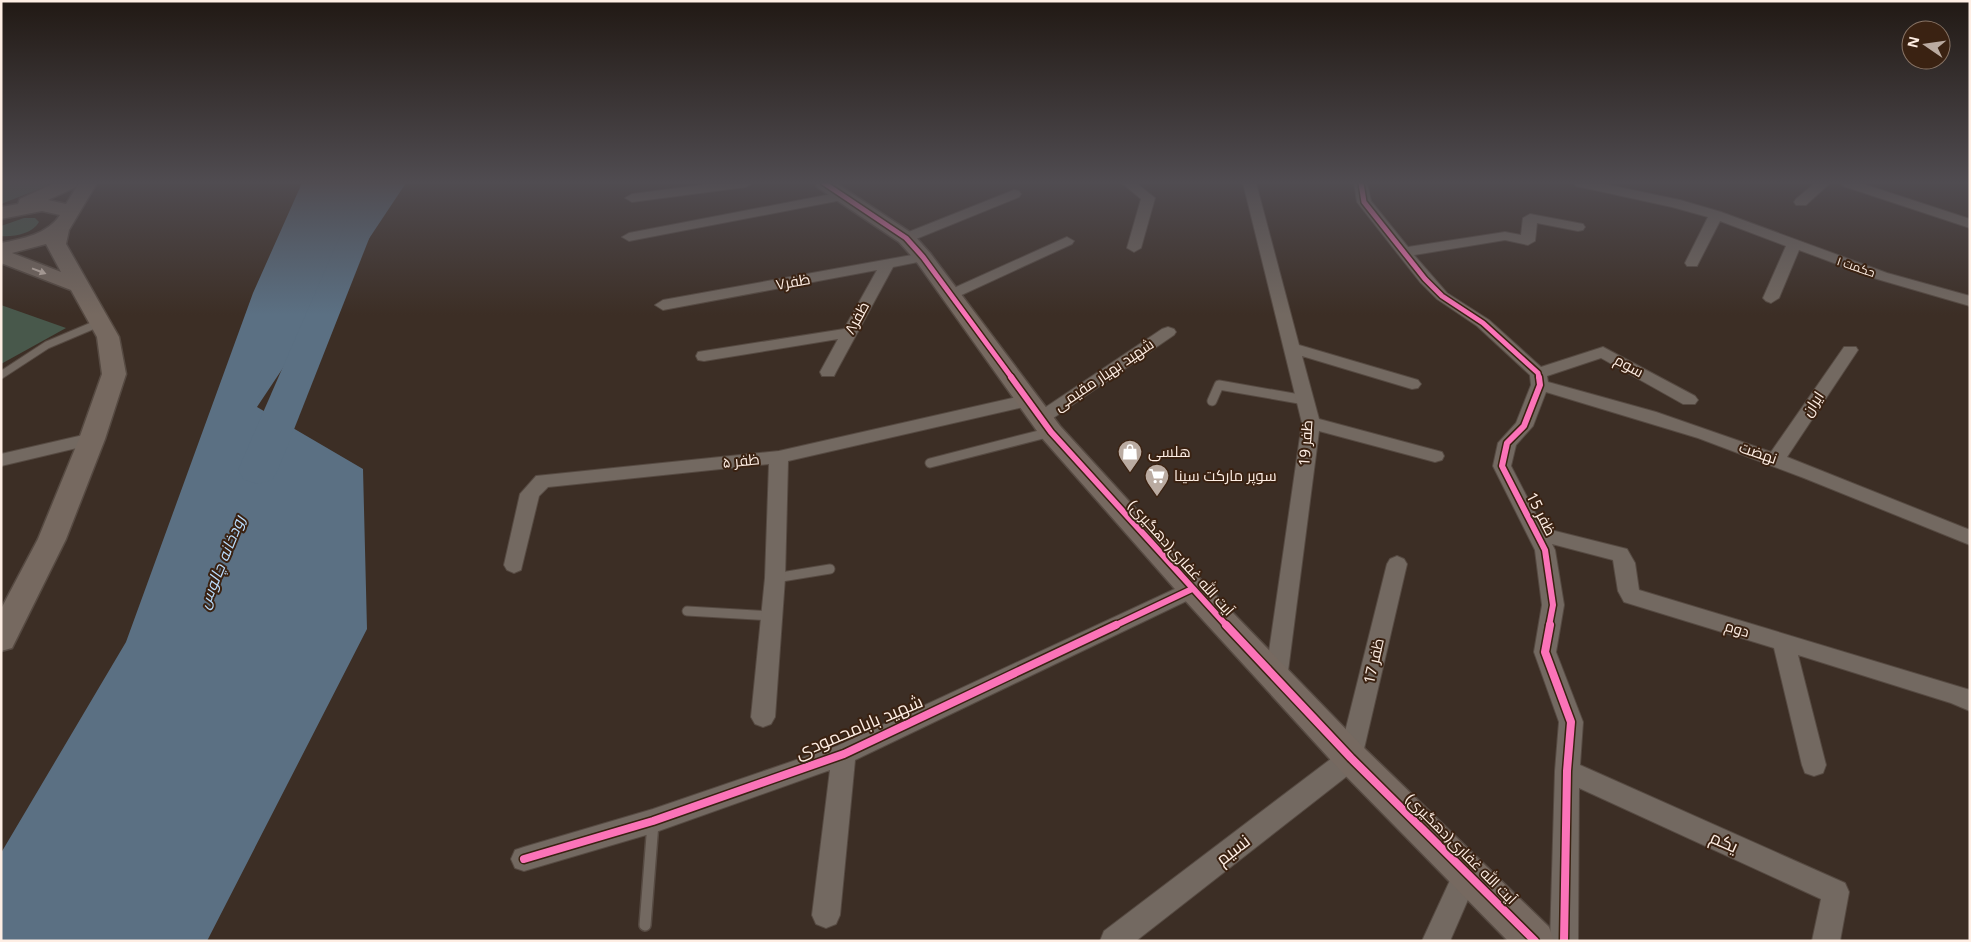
<svg xmlns="http://www.w3.org/2000/svg" width="1971" height="942" viewBox="0 0 1971 942" font-family="'Noto Sans',Cairo,sans-serif">
  <rect width="100%" height="100%" fill="#3c2e25"/>
  <path fill="#48584b" d="M1 183H48L47 186 1 204Z
    M24 218H35L39 222C32 234 14 237 1 236V226Z
    M1 305 66 328 1 364Z"/>
  <path fill="#5b7083" d="M302 183H406L257 407 363 469 367 629 207 941H1V853L126 642 253 293Z"/>
  <g fill="none" stroke-linecap="round" stroke-linejoin="round">
    <path fill="#5b7083" fill-rule="evenodd" d="M363 183H391L278 470 272 480 258 484 244 480 238 470Z"/>
    <defs>
      <path id="lane-far2" d="M1 375 47 345 99 323"/>
      <path id="lane-far1" d="M1212 401 1219 385 1305 400
        M930 463 1051 432
        M775 578 830 569
        M687 611 772 616"/>
      <path id="lane" d="M645 925 653 823"/>
      <path id="street" d="M717 183H753L746 187 632 202 625 198 632 194Z
        M1122 183H1136L1155 198 1141 248 1134 252 1127 248 1141 199Z
        M1243 183H1256L1299 345 1418 380 1421 384 1418 388 1412 389 1302 356 1319 419 1442 452 1444 456 1442 460 1435 462 1319 431 1287 679 1284 686 1276 688 1268 686 1265 679 1302 423Z
        M1354 183H1367L1371 201 1408 247 1505 232 1521 235 1523 218 1530 214 1583 224 1585 227 1583 230 1578 231 1537 223 1535 241 1528 245 1505 240 1414 255 1447 293 1489 320 1541 367 1603 347 1695 396 1698 400 1695 404H1683L1601 358 1547 376 1548 382 1656 412 1771 452 1844 347H1856L1858 350 1787 457 1970 530V545L1804 478 1698 438 1546 392 1533 426 1516 445 1511 466 1543 528 1627 549 1635 563 1639 590 1970 690V711L1951 703 1798 655 1826 765 1823 773 1814 776 1805 773 1802 765 1774 648 1624 602 1618 591 1613 560 1552 544 1555 550 1564 605 1556 652 1583 722 1580 765 1845 883 1849 892 1840 941H1812L1821 899 1579 788 1578 941H1550L1555 771 1559 722 1534 652 1542 605 1535 550 1493 466 1498 443 1516 423 1531 385 1530 375 1477 326 1437 299 1420 282 1357 202Z
        M1574 183H1599L1680 200 1721 212 1887 273 1970 296V306L1877 279 1799 250 1779 298 1771 303 1766 301 1763 298 1786 246 1720 221 1697 266H1687L1685 263 1708 217 1672 207 1576 186Z
        M1815 183H1830L1806 205H1796L1794 202 1796 199Z
        M1841 183H1860L1970 219V228L1843 186Z
        M1014 190 1019 191 1021 194 1019 197 911 241H901L899 238 901 235Z
        M842 192 847 193 849 196 847 199 629 241 622 237 629 233Z
        M1067 237 1074 241 1072 244 955 298 950 300 942 295 945 292Z
        M923 253 930 257 928 260 893 267 836 372 834 376H822L820 372 838 339 704 361 698 360 696 356 698 352 704 351 844 329 877 270 663 310 655 305 663 300Z
        M1168 327 1174 329 1176 332 1174 335 1046 423H1034L1031 419 1034 415 1162 329Z
        M1026 395 1032 397 1035 401 1032 405 788 461 785 578 775 717 771 724 763 727 755 724 751 717 765 578 769 464 548 487 539 496 521 570 514 573 507 570 504 565 520 494 536 476 779 451Z
        M92 433 98 435 101 439 98 443 1 466V454Z
        M1397 556 1404 559 1407 564 1360 766 1136 941H1100L1104 931 1340 752 1387 564 1390 559Z
        M1192 581 1199 583 1202 589 1199 595 855 760 840 915 836 924 826 928 816 924 812 915 830 770 653 833 524 871 515 868 511 859 515 850 524 847 653 809 837 746Z
        M1467 859 1476 863 1480 872 1450 941H1422L1458 863Z"/>
      <path id="secondary" d="M55 183H78L76 187 48 200 66 204 79 183H97L69 230 66 244 119 337 126 374 105 439 66 539 12 648 1 651V609L38 539 79 439 102 374 97 337 71 290 1 263V243C22 239 48 234 60 215L42 211 1 219V207L18 204 20 199ZM46 244 61 272 12 253Z
        M815 183H836L913 234 930 253 1060 426 1202 581 1363 747 1549 927 1554 941H1508L1339 769 1182 597 1042 438 916 261 899 242 817 187Z"/>
    </defs>
    <use href="#lane-far2" stroke="#564a42" stroke-width="9"/>
    <use href="#lane-far1" stroke="#564a42" stroke-width="11"/>
    <use href="#lane" stroke="#564a42" stroke-width="14"/>
    <use href="#street" stroke="#564a42" stroke-width="2"/>
    <use href="#secondary" stroke="#564a42" stroke-width="3"/>
    <use href="#lane-far2" stroke="#736961" stroke-width="7"/>
    <use href="#lane-far1" stroke="#736961" stroke-width="9"/>
    <use href="#lane" stroke="#736961" stroke-width="11"/>
    <use href="#street" fill="#736961" fill-rule="evenodd"/>
    <use href="#secondary" fill="#766960" fill-rule="evenodd"/>
    <defs>
      <path id="cycleway-far2" d="M824 183 906 238 923 257 1012 378
        M1361 183 1364 202 1425 279 1442 296 1483 323 1538 373 1539 378"/>
      <path id="cycleway-far1" d="M1011 377 1051 432 1227 626
        M1539 377 1540 385 1524 426 1507 443 1502 466 1545 550 1553 605 1549 626
        M1114 626 1192 589"/>
      <path id="cycleway" d="M1226 625 1351 758 1535 941
        M1550 625 1545 652 1571 722 1567 771 1564 941
        M524 859 653 821 844 754 1116 625"/>
    </defs>
    <use href="#cycleway-far2" stroke="#3a2212" stroke-width="8"/>
    <use href="#cycleway-far1" stroke="#3a2212" stroke-width="9"/>
    <use href="#cycleway" stroke="#3a2212" stroke-width="11"/>
    <use href="#cycleway-far2" stroke="#fb73b8" stroke-width="5"/>
    <use href="#cycleway-far1" stroke="#fb73b8" stroke-width="6"/>
    <use href="#cycleway" stroke="#fb73b8" stroke-width="8"/>
  </g>
  <defs><path id="oneway-solid" d="M-6-.8H1V-3.2L6.5 0L1 3.2V.8H-6Z" transform="scale(1.25)"/></defs>
  <use fill="#c8b9af" href="#oneway-solid" transform="translate(39 271) rotate(21)"/>
  <linearGradient id="sky" x2="0" y2="1"><stop stop-color="#211914"/><stop offset="0.58" stop-color="#504c51"/><stop offset="1" stop-color="#504c51" stop-opacity="0"/></linearGradient>
  <rect width="1971" height="315" fill="url(#sky)"/>
  <defs>
    <symbol id="shop-pin" viewBox="-11 -11 22 30"><path d="M0 17L-7.5 6A9.5 9.5 0 1 1 7.5 6Z" fill="#baaba1" stroke="#3a2212"/><path d="M-5-2.5h2.3a2.7 3.5 0 0 1 5.4 0H5L5.5 6h-11ZM-1.5-2.5h3a1.5 2.3 0 0 0-3 0Z" fill="#fff"/></symbol>
    <symbol id="supermarket-pin" viewBox="-11 -11 22 30"><path d="M0 17L-7.5 6A9.5 9.5 0 1 1 7.5 6Z" fill="#baaba1" stroke="#3a2212"/><path d="M-6-5.5h2.5l.6 2H6L4.5 2H-2.5L-4.4-4H-6ZM-1.5 3.2a1.3 1.3 0 1 0 .1 0ZM3 3.2a1.3 1.3 0 1 0 .1 0Z" fill="#fff"/></symbol>
  </defs>
  <g fill-rule="evenodd">
    <use href="#shop-pin" x="1116" y="438" width="28" height="38"/>
    <use href="#supermarket-pin" x="1143" y="462" width="28" height="38"/>
  </g>
  <g text-anchor="middle" stroke-width="4" stroke-linejoin="round" paint-order="stroke">
    <g font-size="12" fill="#feeee4" stroke="#3a2212">
      <text transform="translate(1856 267) rotate(19)" y="4">حکمت ۱</text>
    </g>
    <g font-size="15" fill="#feeee4" stroke="#3a2212">
      <text transform="translate(793 282) rotate(-10)" y="5">ظفر۷</text>
      <text transform="translate(857 318) rotate(-61)" y="5">ظفر۸</text>
      <text transform="translate(1629 366) rotate(29)" y="5">سوم</text>
      <text transform="translate(1104 375) rotate(-34)" y="5">شهید بهیار مقیمی</text>
      <text transform="translate(1813 404) rotate(-56)" y="5">ایران</text>
      <text transform="translate(1306 443) rotate(-86)" y="5">ظفر 19</text>
      <text transform="translate(1758 453) rotate(19)" y="5">نهضت</text>
      <text transform="translate(741 461) rotate(-6)" y="5">ظفر ۵</text>
      <text transform="translate(1541 514) rotate(63)" y="5">ظفر 15</text>
      <text transform="translate(1181 558) rotate(48)" y="5">آیت الله غفاری(دهگیری)</text>
      <text transform="translate(1737 629) rotate(17)" y="5">دوم</text>
      <text transform="translate(1374 661) rotate(-77)" y="5">ظفر 17</text>
      <text transform="translate(1461 849) rotate(45)" y="5">آیت الله غفاری(دهگیری)</text>
    </g>
    <g font-size="15" fill="#feeee4" stroke="#3a2212" text-anchor="start">
      <text x="1148" y="457">هلسی</text>
      <text x="1174" y="481">سوپر مارکت سینا</text>
    </g>
    <g font-size="16" font-style="italic" fill="#baddfe" stroke="#3a2212">
      <text transform="translate(221 562) rotate(-68)" y="6">رودخانه چالوس</text>
    </g>
    <g font-size="18" fill="#feeee4" stroke="#3a2212">
      <text transform="translate(859 727) rotate(-23)" y="6">شهید بابامحمودی</text>
      <text transform="translate(1724 842) rotate(24)" y="6">یکم</text>
      <text transform="translate(1233 850) rotate(-38)" y="6">نسیم</text>
    </g>
  </g>
  <rect width="1971" height="942" fill="none" stroke="#feeee4" stroke-width="5"/>
  <g transform="translate(1926 45) rotate(283)"><circle r="24" fill="#3a2212" stroke="#887466"/>
  <path d="M0-4L9 19L0 12L-9 19Z" fill="#baaba1"/>
  <text y="-8" font-size="14" font-weight="bold" text-anchor="middle" fill="#feeee4">N</text>
  </g>
</svg>
